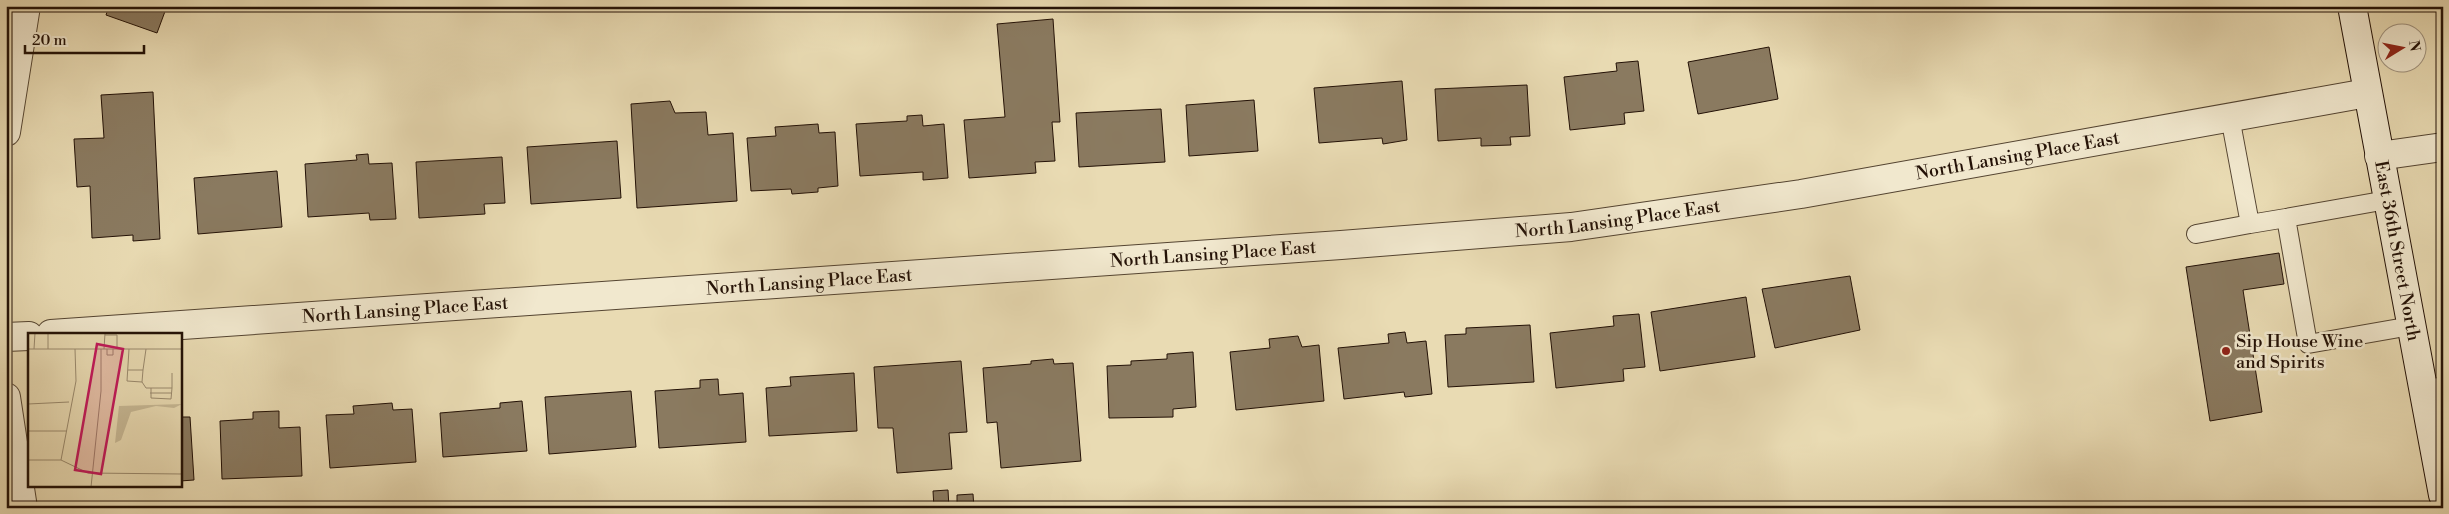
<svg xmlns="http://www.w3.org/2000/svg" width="2449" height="514" viewBox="0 0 2449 514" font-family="'Libre Bodoni',serif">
  <rect width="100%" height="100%" fill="#e9dbb3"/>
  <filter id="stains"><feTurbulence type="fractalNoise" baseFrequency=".004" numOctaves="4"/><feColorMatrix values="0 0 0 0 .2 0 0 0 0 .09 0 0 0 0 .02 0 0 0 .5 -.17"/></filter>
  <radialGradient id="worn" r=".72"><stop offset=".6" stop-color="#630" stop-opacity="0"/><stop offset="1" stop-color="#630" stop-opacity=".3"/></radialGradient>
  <path fill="#8a7a60" stroke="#231106" d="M109 6H167L157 33 106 15Z
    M1053 19 1060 122H1052L1055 161 1035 162 1036 173 969 178 964 120 1005 117 997 24Z
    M1769 47 1778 99 1698 114 1688 62Z
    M1638 61 1644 111 1624 113 1625 124 1570 130 1564 77 1617 71 1616 63Z
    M1402 81 1407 140 1383 144 1382 138 1319 143 1314 88Z
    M1527 85 1530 136 1510 137 1511 145 1481 146V138L1438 141 1435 89Z
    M153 92 160 239 133 241V235L92 238 90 186 77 187 74 139 104 138 101 95Z
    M1254 100 1258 151 1189 156 1186 105Z
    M670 101 675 113 706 112 708 135 733 133 737 201 637 208 631 104Z
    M1161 109 1165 162 1079 167 1076 113Z
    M922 115 923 126 944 124 948 178 923 180V172L860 176 856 124 907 121V116Z
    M818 124 819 133 835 132 838 186 818 188V192L792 194 791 189 751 191 747 138 776 136 775 127Z
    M617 141 621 198 531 204 527 147Z
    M368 154 369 164 392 163 396 219 370 220 369 213 308 217 305 164 357 160 356 155Z
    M502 157 505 203 484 204 485 214 419 218 416 162Z
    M277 171 282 227 198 234 194 178Z
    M2279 253 2284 284 2243 290 2262 412 2210 421 2186 267Z
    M1850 276 1860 330 1775 348 1762 289Z
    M1746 297 1755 357 1660 371 1651 312Z
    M1639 314 1645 367 1623 369 1624 381 1556 388 1550 333 1614 326 1613 316Z
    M1530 325 1534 382 1448 387 1445 335 1466 334V328Z
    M1405 332 1407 343 1426 341 1432 394 1405 397 1404 392 1344 399 1338 348 1389 343 1388 334Z
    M1298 336 1302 347 1319 345 1324 401 1236 410 1230 352 1270 348 1269 339Z
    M1193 352 1196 407 1173 409V417L1109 418 1107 366 1131 365V361L1167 359V354Z
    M1053 359 1054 364 1073 363 1081 461 1001 468 997 422 987 423 983 368 1031 364V361Z
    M961 361 967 432 949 433 952 469 897 473 893 428H878L874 367Z
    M854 373 857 431 769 436 766 388 791 386 790 377Z
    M718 379 719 395 743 393 746 442 659 448 655 391 700 388V380Z
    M631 391 636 447 549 454 545 397Z
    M522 401 527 451 443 457 440 413 500 408V403Z
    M392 403 393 410 412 409 416 462 330 468 326 415 354 414 353 406Z
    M279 411V428L300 427 302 476 222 479 220 421 253 419V412Z
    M180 417H190L194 480 180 481Z
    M948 490 949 508H934L933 491Z
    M973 494 974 508H957V495Z"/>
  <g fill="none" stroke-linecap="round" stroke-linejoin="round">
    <defs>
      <path id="service" d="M2230 117 2250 224 2286 218
        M2387 200 2286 218 2308 344 2411 326
        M2196 234 2250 224
        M2423 391 2443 386"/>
      <g id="minor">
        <path d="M6 132 26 6"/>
        <path d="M2379 156 2443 147"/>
        <path id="s1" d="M51 334 1341 245 1571 227 1801 194 2367 93"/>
        <path d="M6 337 29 336"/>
        <path d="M6 397 23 508"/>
      </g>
      <g id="secondary">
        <path id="s2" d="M2352 6 2443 495"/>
      </g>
    </defs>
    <use href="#service" stroke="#544431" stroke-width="20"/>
    <use href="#minor" stroke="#544431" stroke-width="30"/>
    <use href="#secondary" stroke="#231106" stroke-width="30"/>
    <use href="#service" stroke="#f1e8ce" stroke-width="18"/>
    <use href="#minor" stroke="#f1e8ce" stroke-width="28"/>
    <use href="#secondary" stroke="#f1e8ce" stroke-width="28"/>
  </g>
  <circle fill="#8f2418" stroke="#f1e8ce" stroke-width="2" cx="2226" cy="351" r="5"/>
  <g text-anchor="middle" stroke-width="5" stroke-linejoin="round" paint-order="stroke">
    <g font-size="18" fill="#231106" stroke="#f1e8ce">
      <text dy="6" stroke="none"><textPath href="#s1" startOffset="1976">North Lansing Place East</textPath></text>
      <text dy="6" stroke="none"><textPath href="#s1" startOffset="1571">North Lansing Place East</textPath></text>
      <text dy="6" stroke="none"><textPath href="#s2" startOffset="249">East 36th Street North</textPath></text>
      <text dy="6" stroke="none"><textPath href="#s1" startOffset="1165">North Lansing Place East</textPath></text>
      <text dy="6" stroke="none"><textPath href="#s1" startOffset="760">North Lansing Place East</textPath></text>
      <text dy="6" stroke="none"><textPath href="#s1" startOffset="355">North Lansing Place East</textPath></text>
    </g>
    <g font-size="18" fill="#231106" stroke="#f1e8ce" text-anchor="start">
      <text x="2236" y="347">Sip House Wine<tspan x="2236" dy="21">and Spirits</tspan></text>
    </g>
  </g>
  <g transform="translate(28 333)">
    <rect width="154" height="154" fill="#e9dbb3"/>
    <path d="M154 71 146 75 128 73 103 79 93 107 87 110 91 73Z" fill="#c7b996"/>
    <path fill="none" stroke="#9a8a6e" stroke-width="1" d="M77 2H89V16M0 16H154M6 16 7 0M20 16V0M76 16 77 0M79 16V22H85V16M101 16 99 48 114 49 118 55H144V40M100 37H115L114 49M115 37 118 16M123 55V65L143 66 144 55M122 60H143M0 71 41 69M0 98H39M0 127H33L60 140 154 141M33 127 48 48 47 16M63 154 73 58V16"/>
    <path fill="#c2185b" fill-opacity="0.15" stroke="#c2185b" stroke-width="2.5" d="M69 11 95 16 73 141 47 137Z"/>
    <rect width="154" height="154" fill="none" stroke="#231106" stroke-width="2.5"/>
  </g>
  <rect width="2449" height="514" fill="none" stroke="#e9dbb3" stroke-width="25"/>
  <rect x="8" y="8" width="2434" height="499" fill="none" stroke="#231106" stroke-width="2.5"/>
  <rect x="12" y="12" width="2424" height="489" fill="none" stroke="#231106"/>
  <g transform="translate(2402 48) rotate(80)"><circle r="24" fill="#f1e8ce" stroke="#9f927e"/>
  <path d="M0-4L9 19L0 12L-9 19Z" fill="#8f2418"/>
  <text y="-8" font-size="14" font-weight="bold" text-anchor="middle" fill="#231106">N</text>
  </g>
  <path d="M25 45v8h119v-8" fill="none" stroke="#231106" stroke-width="2.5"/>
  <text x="32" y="45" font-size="15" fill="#231106" stroke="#f1e8ce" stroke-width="4" paint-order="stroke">20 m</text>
  <rect width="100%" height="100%" filter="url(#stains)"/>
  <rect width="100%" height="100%" fill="url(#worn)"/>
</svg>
